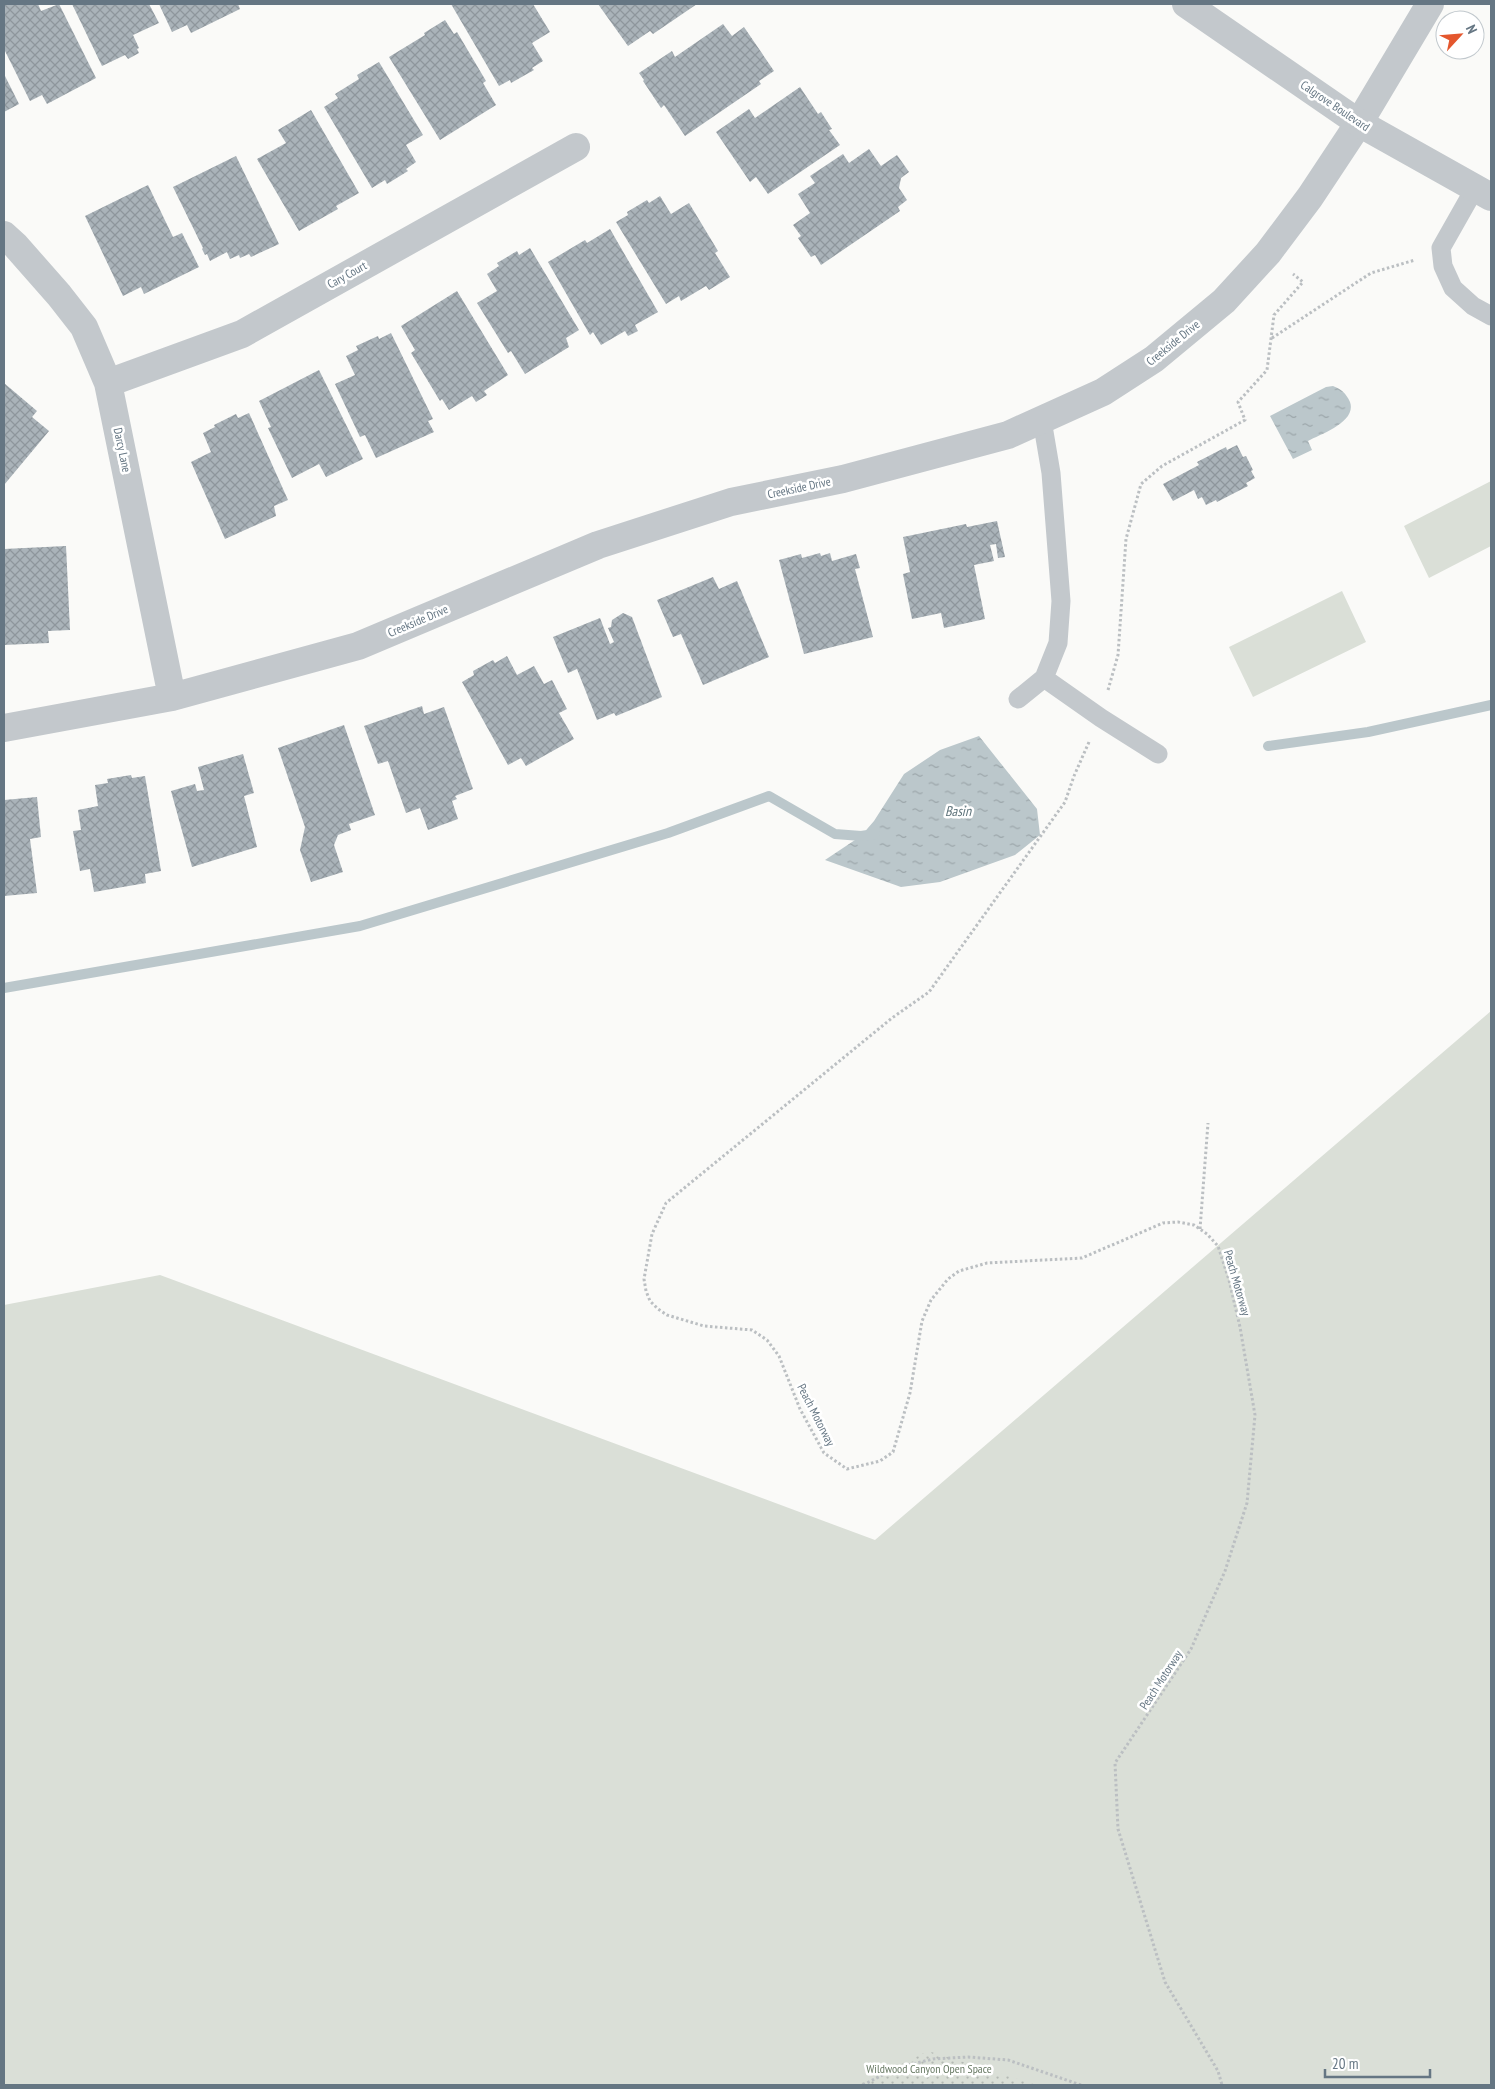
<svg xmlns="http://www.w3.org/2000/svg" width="1495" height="2089" viewBox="0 0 1495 2089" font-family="'PT Sans Narrow',sans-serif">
  <defs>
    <pattern id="park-dots" width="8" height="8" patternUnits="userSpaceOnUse" patternTransform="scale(1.25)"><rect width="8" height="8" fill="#dadfd7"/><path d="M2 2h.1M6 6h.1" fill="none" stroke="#b4b9b4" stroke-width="1.8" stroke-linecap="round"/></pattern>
    <pattern id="water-ripples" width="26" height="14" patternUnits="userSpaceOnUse" patternTransform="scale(1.25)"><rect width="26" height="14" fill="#bbc7cb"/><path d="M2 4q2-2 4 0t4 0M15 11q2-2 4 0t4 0" fill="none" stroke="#9ca6aa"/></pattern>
    <pattern id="building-cross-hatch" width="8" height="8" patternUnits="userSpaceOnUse" patternTransform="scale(1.25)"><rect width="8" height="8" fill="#aab3b9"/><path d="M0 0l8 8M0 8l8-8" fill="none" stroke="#8e969c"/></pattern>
  </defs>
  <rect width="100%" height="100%" fill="#fafaf8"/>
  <path fill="#dadfd7" d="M1491 481V546L1429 578 1404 526Z
    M1342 591 1366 642 1253 697 1229 647Z
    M1491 1011V2085H4V1305L160 1275 875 1540Z"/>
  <path fill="url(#park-dots)" d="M928 2051 1037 2085H858Z"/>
  <path fill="url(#water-ripples)" d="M1333 386C1341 389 1346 393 1350 402 1357 422 1321 434 1308 441L1312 450 1293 459 1270 416 1326 387Z
    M979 736 1037 809 1040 835 1015 855 940 882 901 887 825 860 861 836 874 821 904 774 940 750Z"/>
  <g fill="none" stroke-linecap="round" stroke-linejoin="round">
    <path stroke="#bbc7cb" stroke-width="10" d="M1268 746 1368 732 1491 705
      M4 988 360 926 668 833 769 796 835 834 861 836 875 834"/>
  </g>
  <path fill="url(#building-cross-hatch)" d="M38 4 41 11 59 4 96 78 47 104 42 95 30 101 4 49V5Z
    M72 4H149L159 23 133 35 139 48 137 49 139 53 128 59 125 55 102 66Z
    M159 4H238L240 9 191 33 187 25 172 32Z
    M451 4H533L550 32 532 43 543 61 532 68 534 70 511 83 510 80 499 86Z
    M598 4H697L653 34 650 31 628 46Z
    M445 20 454 34 457 32 486 81 483 83 496 105 440 140 389 57 425 35 424 33Z
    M723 24 732 36 744 27 774 71 759 81 761 84 685 136 664 105 661 108 643 81 644 80 639 73 672 51 675 57Z
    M379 62 423 135 406 145 416 162 406 169 408 171 387 184 385 180 372 188 324 107 338 98 335 94 359 79 357 75Z
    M4 74 19 104 4 112Z
    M800 87 818 114 821 112 832 129 829 130 840 145 768 194 756 177 750 182 716 132 749 109 755 118Z
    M311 110 359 193 336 206 338 209 299 231 257 159 286 143 278 130Z
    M869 149 881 166 897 155 909 172 901 178 899 188 907 200 898 207 900 211 821 265 815 255 811 257 798 238 801 236 793 225 810 213 798 194 815 183 810 176 843 154 849 163Z
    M236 156 279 244 251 257 249 254 240 258 239 255 230 259 227 252 210 261 207 254 205 255 202 249 203 248 173 187Z
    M148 185 173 237 182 233 199 267 144 294 141 287 123 296 85 216Z
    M660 196 671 214 689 203 718 251 715 253 730 277 709 290 706 286 681 301 679 296 666 304 616 222 628 215 627 212 647 200 649 203Z
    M610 229 658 312 635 325 638 331 628 336 625 331 601 345 593 332 590 335 548 262 585 240 587 243Z
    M530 248 579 330 566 338 569 347 525 374 511 351 508 353 477 303 497 291 487 274 499 266 497 263 517 251 519 255Z
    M457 291 508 375 484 391 487 395 476 402 472 396 449 410 442 399 440 401 411 353 415 350 401 326Z
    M391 333 433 419 428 421 434 432 376 458 365 435 360 437 335 384 355 375 346 356 358 350 356 346 378 336 379 339Z
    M319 370 363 459 326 477 319 464 292 478 268 428 271 427 259 401Z
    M4 383 37 411 32 417 49 431 4 485Z
    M249 413 288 500 274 506 276 516 225 539 191 462 211 452 203 433 215 427 214 425 236 414 238 418Z
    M1237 445 1243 457 1246 456 1253 470 1251 471 1255 478 1246 483 1248 486 1217 502 1216 500 1206 505 1202 497 1198 499 1194 490 1173 501 1163 484 1199 465 1197 462 1226 447 1227 450Z
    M997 521 1005 557 998 558 996 544 990 545 994 561 974 565 985 619 944 628 941 613 912 619 903 574 910 572 903 537 966 524 967 527Z
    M66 546 70 630 48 631 49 643 4 645V549Z
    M820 553 821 556 830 553 832 561 856 554 860 568 855 569 873 637 804 654 779 560 801 554 802 558Z
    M713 577 719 589 737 581 769 657 703 685 681 634 673 637 657 600Z
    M623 613 632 617 662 697 616 716 614 713 597 720 577 669 568 673 553 637 600 618 610 644 614 642 608 628 611 627 612 620Z
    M507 656 517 675 534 666 544 684 552 680 567 709 559 713 574 739 526 766 521 758 508 765 462 682 474 675 473 671 493 660 495 663Z
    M422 706 424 714 444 707 473 789 455 796 457 799 452 801 458 819 428 830 420 808 406 813 388 761 378 764 364 726Z
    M344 725 375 815 349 824 351 830 338 835 334 845 343 872 311 882 300 850 305 827 278 748Z
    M243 754 254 793 244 796 257 847 192 867 171 791 195 784 197 791 204 790 198 767Z
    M131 775 132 778 145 776 161 871 145 874 146 883 94 892 90 869 80 871 73 831 81 830 78 810 98 806 95 785 108 783 107 779Z
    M37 797 41 837 30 839 37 893 4 896V800Z"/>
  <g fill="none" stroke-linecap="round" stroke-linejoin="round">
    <path stroke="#bbbfc2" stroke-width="3" stroke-dasharray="2.5 2.5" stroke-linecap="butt" d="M1272 338 1371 273 1415 260
      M1108 690 1118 655 1126 539 1141 484 1162 466 1245 420 1238 402 1267 370 1274 315 1303 282 1293 274
      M1089 742 1074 776 1065 802 929 992 892 1018 666 1203 652 1234 644 1279 646 1291 650 1301 658 1309 667 1315 704 1326 752 1330 767 1340 779 1356 800 1409 824 1453 847 1469 880 1461 893 1452 910 1393 922 1321 931 1300 948 1279 959 1271 987 1263 1082 1258 1163 1223 1178 1222 1194 1225 1207 1234 1218 1246 1229 1280 1240 1327 1255 1415 1247 1503 1225 1571 1191 1649 1115 1763 1118 1829 1165 1982 1218 2071 1222 2085
      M1200 1229 1208 1123
      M863 2085 896 2068 933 2059 968 2057 1008 2060 1081 2085"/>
    <path stroke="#c3c8cc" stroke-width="19" d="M1475 188 1441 248 1443 266 1453 288 1473 306 1491 316
      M1044 678 1101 718 1158 754
      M1018 699 1044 678 1058 643 1061 601 1051 473 1042 420"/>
    <path stroke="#c3c8cc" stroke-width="28" d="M4 235 15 245 59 295 84 327 108 383 172 697
      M108 383 242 334 576 147
      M4 728 172 697 358 646 598 545 731 502 843 479 1008 435 1103 392 1154 359 1224 301 1268 253 1310 197 1359 123 1430 4"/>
    <path stroke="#c3c8cc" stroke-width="28" d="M1186 4 1359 123 1491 197"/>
  </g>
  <g text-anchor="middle" stroke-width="5" stroke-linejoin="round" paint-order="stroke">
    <g font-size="12" fill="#657683" stroke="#fff">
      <text transform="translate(1335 106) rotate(34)" y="4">Calgrove Boulevard</text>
      <text transform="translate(347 275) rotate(-29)" y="4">Cary Court</text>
      <text transform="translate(1173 343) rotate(-39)" y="4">Creekside Drive</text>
      <text transform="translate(122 450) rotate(78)" y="4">Darcy Lane</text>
      <text transform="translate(799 488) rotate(-12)" y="4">Creekside Drive</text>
      <text transform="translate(418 621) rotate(-23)" y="4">Creekside Drive</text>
      <text transform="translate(1237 1283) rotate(74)" y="4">Peach Motorway</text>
      <text transform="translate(816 1415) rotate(63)" y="4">Peach Motorway</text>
      <text transform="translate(1161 1680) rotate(-57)" y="4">Peach Motorway</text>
    </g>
    <g font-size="12" fill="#687a64" stroke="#fff">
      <text x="929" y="2073">Wildwood Canyon Open Space</text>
    </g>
    <g font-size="14" font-style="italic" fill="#60757c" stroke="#fff">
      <text x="958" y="816">Basin</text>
    </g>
  </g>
  <rect width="1495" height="2089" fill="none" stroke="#657683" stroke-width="10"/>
  <g transform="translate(1460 35) rotate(64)"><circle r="24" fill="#ffffff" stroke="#c1c8cd"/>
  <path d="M0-4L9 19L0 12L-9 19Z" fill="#e4572e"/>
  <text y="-8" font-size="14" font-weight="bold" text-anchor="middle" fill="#657683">N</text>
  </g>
  <path d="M1325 2069v8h105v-8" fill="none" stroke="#657683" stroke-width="2.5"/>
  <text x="1332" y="2069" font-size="15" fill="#657683" stroke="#ffffff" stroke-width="4" paint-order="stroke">20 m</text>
</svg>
